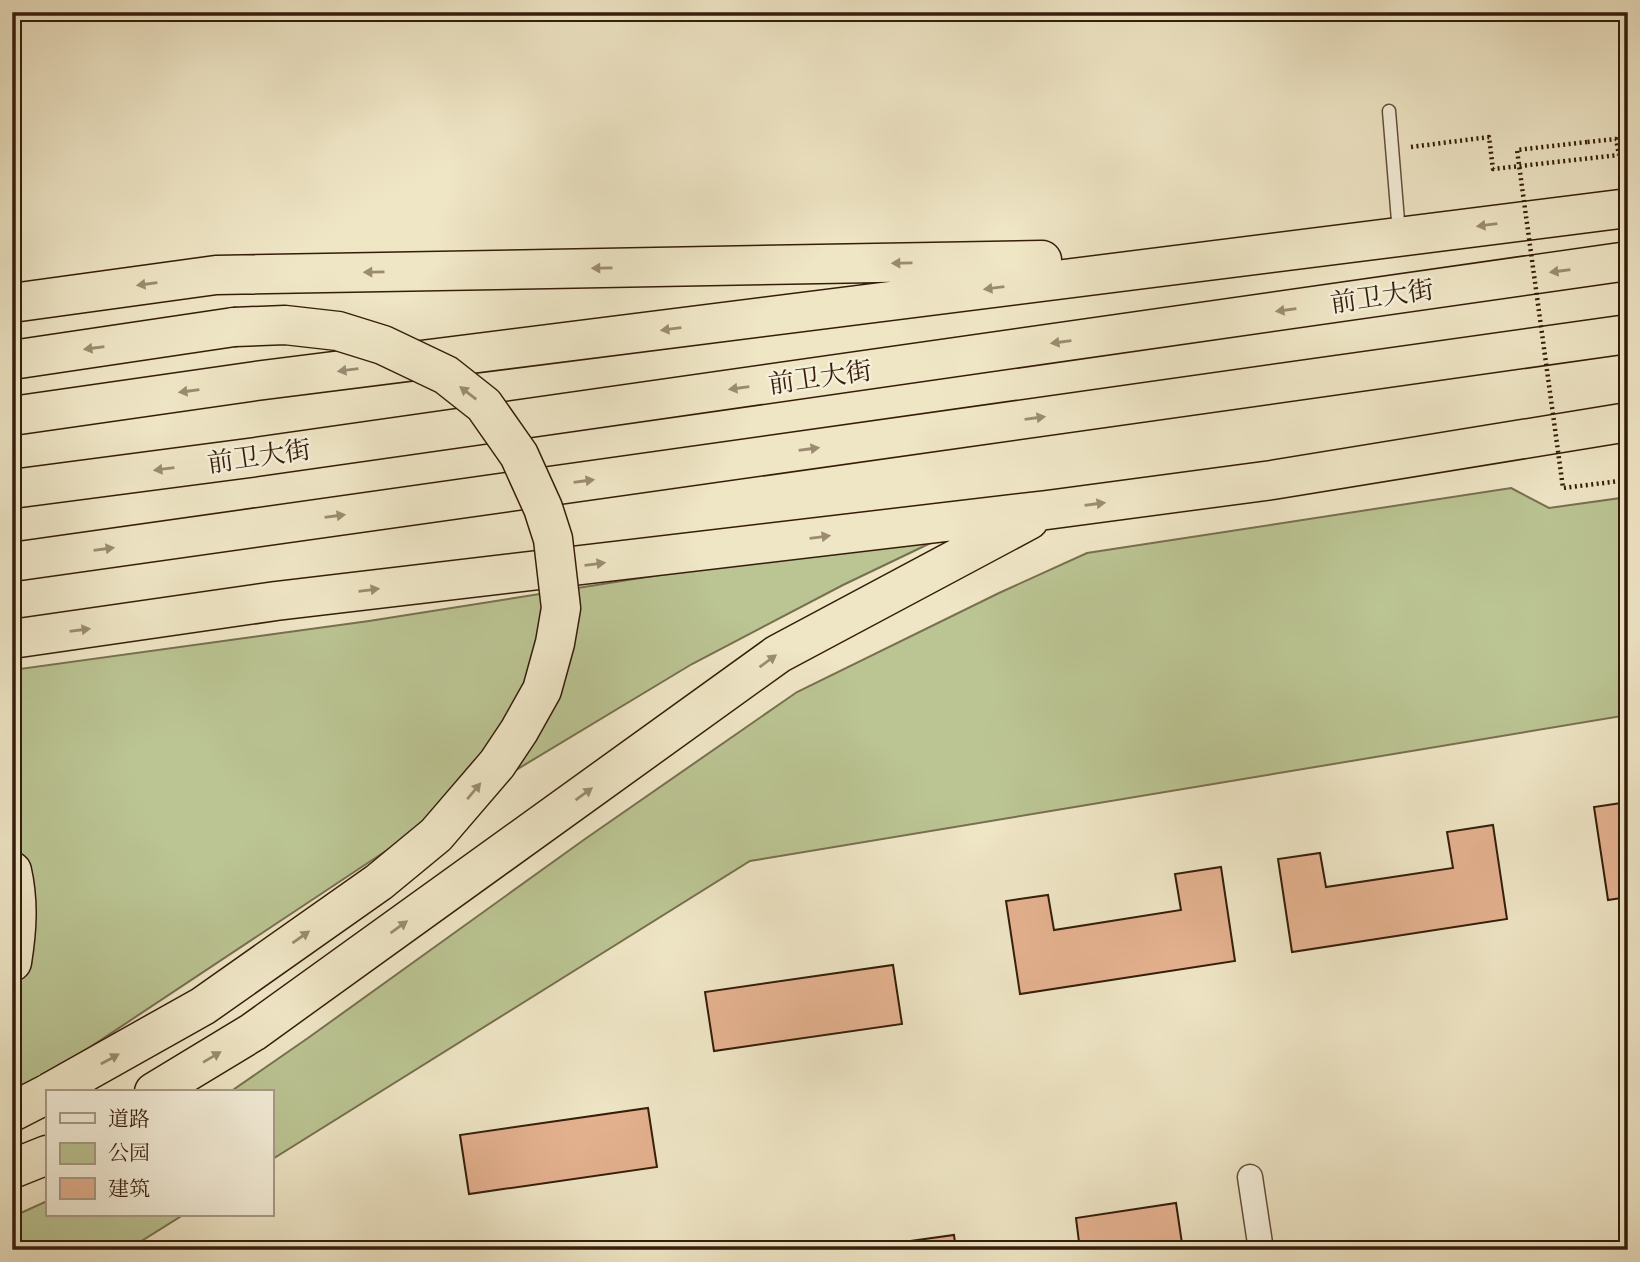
<svg xmlns="http://www.w3.org/2000/svg" width="1640" height="1262" viewBox="0 0 1640 1262" font-family="'Libre Bodoni','Noto Serif SC',serif">
  <rect width="100%" height="100%" fill="#efe6c6"/>
  <filter id="stains"><feTurbulence type="fractalNoise" baseFrequency=".00286" numOctaves="4"/><feColorMatrix values="0 0 0 0 .2 0 0 0 0 .09 0 0 0 0 .02 0 0 0 .5 -.17"/></filter>
  <radialGradient id="worn" r=".72"><stop offset=".6" stop-color="#630" stop-opacity="0"/><stop offset="1" stop-color="#630" stop-opacity=".3"/></radialGradient>
  <path fill="#bbc493" stroke="#78704e" stroke-width="2" d="M1511 488 1549 508 1628 497V715L750 861 271 1160V1092H230L308 1038 585 839 797 692 999 593 1087 553Z
    M964 527 843 585 692 664 428 823 45 1077 12 1091V670L369 621Z
    M47 1201V1215H183L127 1250H12V1217Z"/>
  <path fill="#e5b290" stroke="#351d0a" stroke-width="2" d="M1628 802V897L1608 900 1594 807Z
    M1493 825 1507 919 1292 952 1278 859 1320 853 1326 887 1453 868 1447 832Z
    M1221 867 1235 961 1020 994 1006 901 1048 895 1054 930 1181 910 1175 874Z
    M893 965 902 1024 714 1051 705 992Z
    M648 1108 657 1167 469 1194 460 1135Z
    M1176 1203 1183 1250H1080L1076 1218Z
    M954 1235 956 1250H889L888 1244Z"/>
  <g fill="none" stroke-linecap="round" stroke-linejoin="round">
    <defs>
      <path id="lane" d="M1389 111 1399 233"/>
      <path id="street" d="M1250 1177 1261 1250"/>
      <path id="highway" d="M12 303 216 275 1042 260
        M12 360 234 327
        M12 416 256 381 1628 208
        M12 489 256 457 1628 261
        M12 562 1628 334
        M12 639 276 601 1047 510 1272 480 1628 422
        M12 871C19 902 17 931 12 962
        M154 1092 253 1032 778 654 1029 520
        M12 1112 47 1094
        M12 1169 47 1155"/>
    </defs>
    <use href="#lane" stroke="#644f39" stroke-width="15"/>
    <use href="#street" stroke="#644f39" stroke-width="27"/>
    <use href="#highway" stroke="#351d0a" stroke-width="41"/>
    <path stroke="#351d0a" stroke-width="4.5" stroke-dasharray="2 3.5" stroke-linecap="butt" d="M1411 147 1489 137 1493 169 1619 155 1616 139 1587 142"/>
    <use href="#lane" stroke="#f5efda" stroke-width="12"/>
    <use href="#street" stroke="#f5efda" stroke-width="24"/>
    <use href="#highway" stroke="#efe6c6" stroke-width="38"/>
    <defs>
      <path id="highway-bridge" d="M50 1092 203 1006 379 882 436 835 497 764 519 731 542 690 555 643 561 608 553 539 543 508 519 455 484 405 446 375 383 345 338 331 285 325 234 327"/>
    </defs>
    <use href="#highway-bridge" stroke="#351d0a" stroke-width="41" stroke-linecap="butt"/>
    <path stroke="#351d0a" stroke-width="4.5" stroke-dasharray="2 3.5" stroke-linecap="butt" d="M1587 142 1517 150 1563 488 1628 480"/>
    <use href="#highway-bridge" stroke="#efe6c6" stroke-width="38"/>
  </g>
  <defs><path id="oneway-solid" d="M-6-.8H1V-3.2L6.5 0L1 3.2V.8H-6Z" transform="scale(1.75)"/></defs>
  <g fill="#9b8c71">
    <use href="#oneway-solid" transform="translate(1487 225) rotate(173)"/>
    <use href="#oneway-solid" transform="translate(902 263) rotate(179)"/>
    <use href="#oneway-solid" transform="translate(602 268) rotate(179)"/>
    <use href="#oneway-solid" transform="translate(1560 271) rotate(172)"/>
    <use href="#oneway-solid" transform="translate(374 272) rotate(179)"/>
    <use href="#oneway-solid" transform="translate(147 284) rotate(172)"/>
    <use href="#oneway-solid" transform="translate(994 288) rotate(173)"/>
    <use href="#oneway-solid" transform="translate(1286 310) rotate(172)"/>
    <use href="#oneway-solid" transform="translate(671 329) rotate(173)"/>
    <use href="#oneway-solid" transform="translate(1061 342) rotate(172)"/>
    <use href="#oneway-solid" transform="translate(94 348) rotate(172)"/>
    <use href="#oneway-solid" transform="translate(348 370) rotate(173)"/>
    <use href="#oneway-solid" transform="translate(739 388) rotate(172)"/>
    <use href="#oneway-solid" transform="translate(189 391) rotate(172)"/>
    <use href="#oneway-solid" transform="translate(468 393) rotate(-142)"/>
    <use href="#oneway-solid" transform="translate(1035 418) rotate(-8)"/>
    <use href="#oneway-solid" transform="translate(809 449) rotate(-8)"/>
    <use href="#oneway-solid" transform="translate(164 469) rotate(173)"/>
    <use href="#oneway-solid" transform="translate(584 481) rotate(-8)"/>
    <use href="#oneway-solid" transform="translate(1095 504) rotate(-8)"/>
    <use href="#oneway-solid" transform="translate(335 516) rotate(-8)"/>
    <use href="#oneway-solid" transform="translate(820 537) rotate(-7)"/>
    <use href="#oneway-solid" transform="translate(104 549) rotate(-8)"/>
    <use href="#oneway-solid" transform="translate(595 564) rotate(-7)"/>
    <use href="#oneway-solid" transform="translate(369 590) rotate(-7)"/>
    <use href="#oneway-solid" transform="translate(80 630) rotate(-8)"/>
    <use href="#oneway-solid" transform="translate(768 661) rotate(-36)"/>
    <use href="#oneway-solid" transform="translate(474 791) rotate(-50)"/>
    <use href="#oneway-solid" transform="translate(584 794) rotate(-36)"/>
    <use href="#oneway-solid" transform="translate(399 927) rotate(-36)"/>
    <use href="#oneway-solid" transform="translate(301 937) rotate(-35)"/>
    <use href="#oneway-solid" transform="translate(212 1057) rotate(-31)"/>
    <use href="#oneway-solid" transform="translate(110 1059) rotate(-29)"/>
  </g>
  <g text-anchor="middle" stroke-width="5" stroke-linejoin="round" paint-order="stroke">
    <g font-size="26" fill="#351d0a" stroke="#f5efda">
      <text transform="translate(1382 296) rotate(-8)" y="9">前卫大街</text>
      <text transform="translate(820 377) rotate(-8)" y="9">前卫大街</text>
      <text transform="translate(259 456) rotate(-8)" y="9">前卫大街</text>
    </g>
  </g>
  <rect width="1640" height="1262" fill="none" stroke="#efe6c6" stroke-width="42"/>
  <rect x="14" y="14" width="1612" height="1234" fill="none" stroke="#351d0a" stroke-width="3.5"/>
  <rect x="21" y="21" width="1598" height="1220" fill="none" stroke="#351d0a" stroke-width="2"/>
  <rect x="46" y="1090" width="228" height="126" fill="#f5efda" stroke="#a89b87" stroke-width="2"/>
  <rect x="60" y="1113" width="35" height="10" fill="#f5efda" stroke="#a89b87" stroke-width="2"/>
  <text x="108" y="1126" font-size="21" fill="#351d0a">道路</text>
  <rect x="60" y="1143" width="35" height="21" fill="#bbc493" stroke="#a89b87" stroke-width="2"/>
  <text x="108" y="1160" font-size="21" fill="#351d0a">公园</text>
  <rect x="60" y="1178" width="35" height="21" fill="#e5b290" stroke="#a89b87" stroke-width="2"/>
  <text x="108" y="1196" font-size="21" fill="#351d0a">建筑</text>
  <rect width="100%" height="100%" filter="url(#stains)"/>
  <rect width="100%" height="100%" fill="url(#worn)"/>
</svg>
